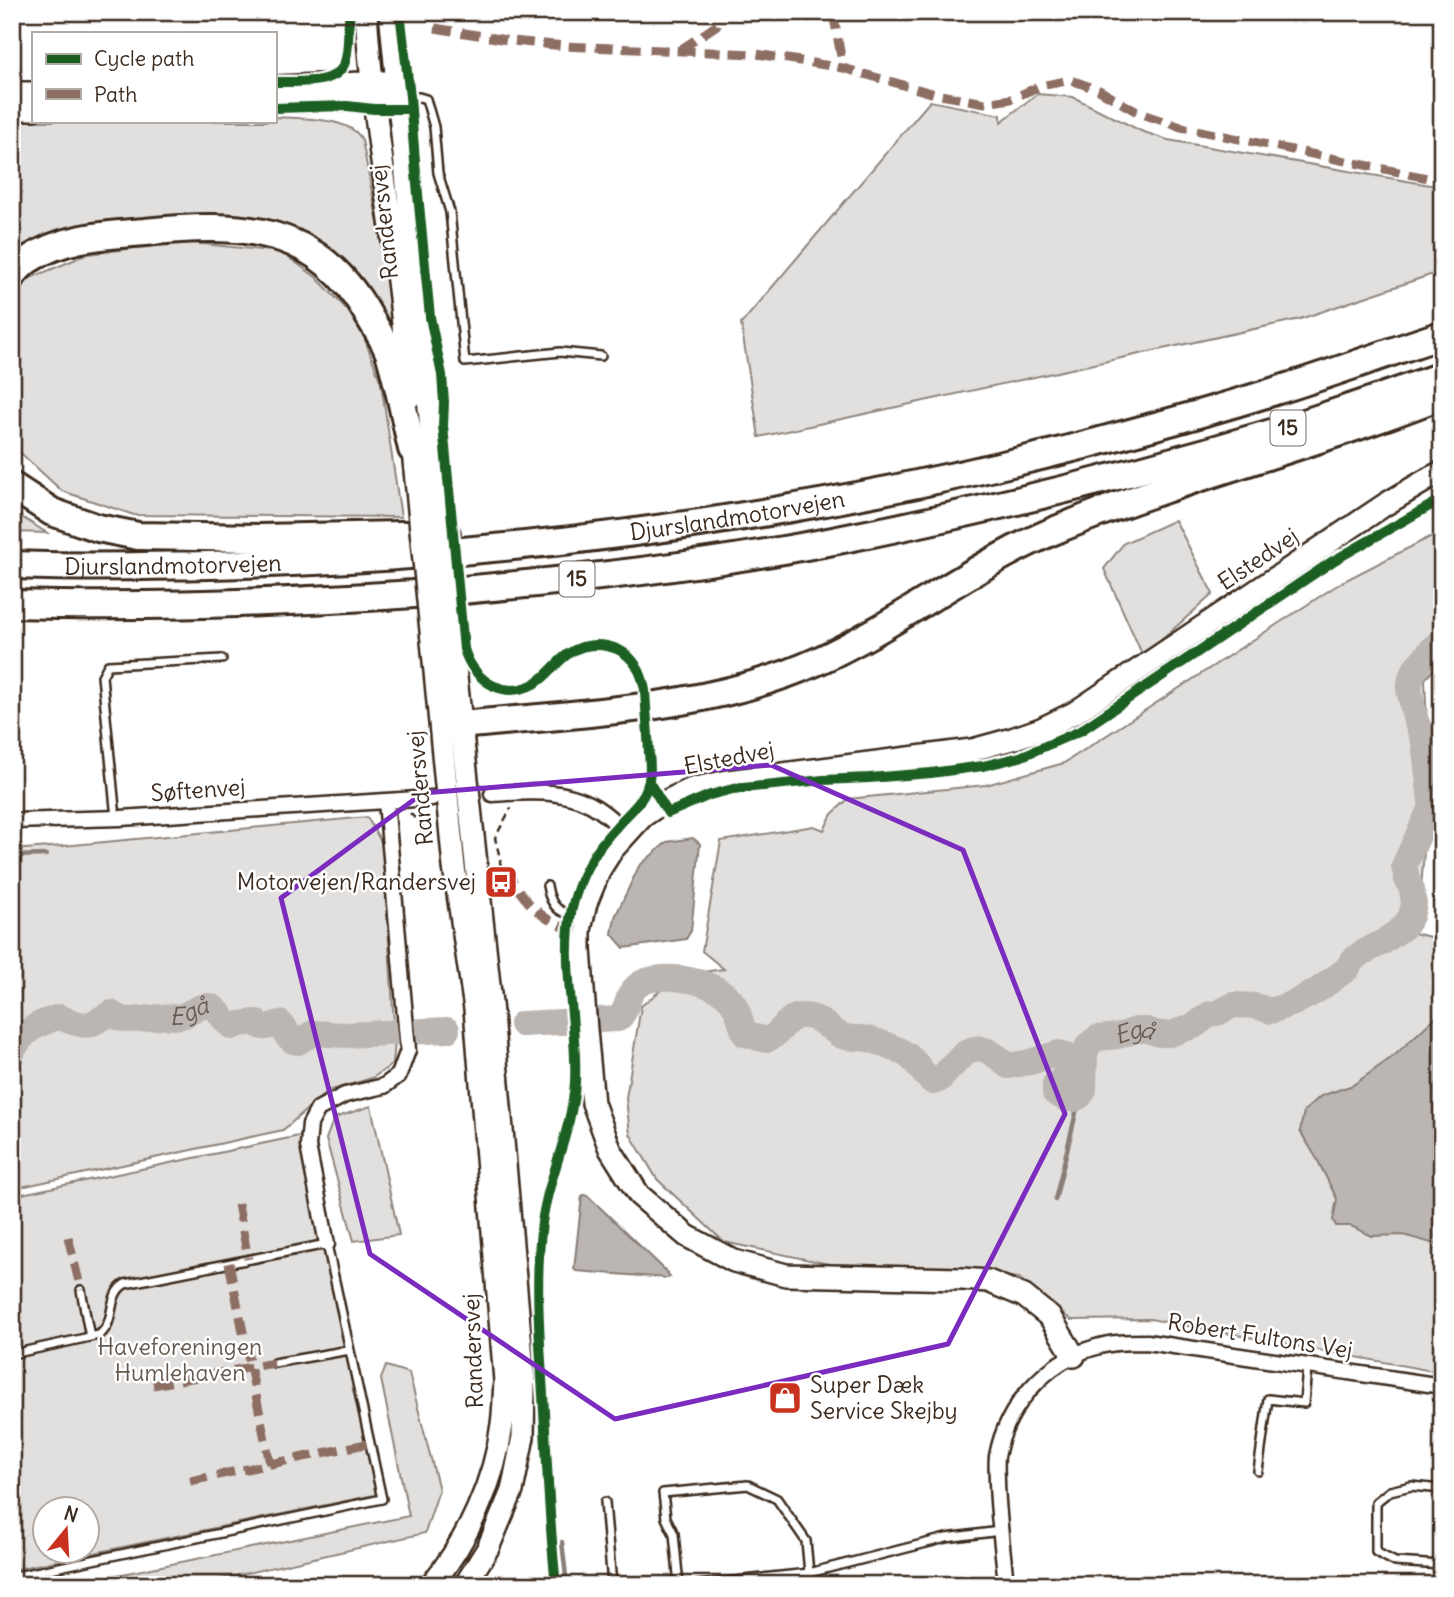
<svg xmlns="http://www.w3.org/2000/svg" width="1454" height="1597" viewBox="0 0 1454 1597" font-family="Delius,sans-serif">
  <rect width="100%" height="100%" fill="#fff"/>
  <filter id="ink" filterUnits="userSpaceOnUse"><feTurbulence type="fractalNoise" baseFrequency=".0143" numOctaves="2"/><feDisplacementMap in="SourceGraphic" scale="14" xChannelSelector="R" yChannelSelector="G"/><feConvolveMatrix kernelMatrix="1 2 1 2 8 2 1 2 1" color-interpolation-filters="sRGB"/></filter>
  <g filter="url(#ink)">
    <path fill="#e2e0de" stroke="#8e857e" stroke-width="2" fill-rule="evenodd" d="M1037 94 1073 97 1141 131 1168 140 1442 187V271L1300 319 759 437 741 324 930 101 1001 115V122Z
      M12 116H33V121H275V117C299 119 350 116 362 140L402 349 355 274 254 224 12 262Z
      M183 242 281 252 316 277 358 321 381 383 401 517 134 515 62 491 14 447 12 443V308L28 279 88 254Z
      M12 511 47 533 12 532Z
      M1175 520 1213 594 1143 656 1104 569 1124 543Z
      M1442 534V660L1425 679 1427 727 1437 779 1433 814 1424 852 1421 889 1414 933 1442 940V1360L1439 1361 1432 1371 1150 1319 1071 1320 1019 1278 940 1268 838 1266 724 1242 657 1179 630 1134 626 1098 641 1006 680 975 724 969 702 951 721 841 814 826 824 830 832 814 848 799 986 785 1064 763 1342 582 1430 537Z
      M367 817 383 845 395 1042 393 1064 372 1078 328 1091 283 1130 12 1189V850L63 846Z
      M371 1106 399 1235 354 1241 326 1139 334 1118Z
      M304 1135 379 1494 12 1570V1196ZM46 1510H88V1552H46Z
      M386 1366 409 1373 439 1490 425 1533 194 1585H68L409 1516 381 1379Z"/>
    <path fill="#bcb6b3" stroke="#887e77" stroke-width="2" d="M693 838 700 844 691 931 686 939 624 948 612 934 615 917 639 866 667 842Z
      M1442 1011V1246L1403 1235 1372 1236 1351 1226H1336L1333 1220 1337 1199 1317 1159 1300 1131 1304 1111 1321 1096 1353 1085 1395 1055Z
      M584 1195 588 1196 666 1271 670 1277 668 1278 576 1271 574 1269 582 1196Z"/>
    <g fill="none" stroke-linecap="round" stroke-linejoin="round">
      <path stroke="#887e77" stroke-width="4.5" d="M12 856 46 855
        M1055 1200 1080 1096
        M562 1542 567 1585"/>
      <g stroke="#bcb6b3" stroke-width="26">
        <path id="s1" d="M522 1024 618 1019C628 1011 626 999 633 990 651 967 713 980 730 999 739 1009 740 1022 745 1034L766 1040C770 1038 773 1037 776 1034 783 1029 786 1020 796 1017 815 1012 825 1026 840 1035 847 1039 853 1037 861 1038 875 1040 895 1047 907 1055 919 1063 923 1076 933 1082L939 1080C967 1052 972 1033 1008 1066L1030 1062 1059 1053 1067 1055 1072 1065V1071L1055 1084V1093L1066 1099H1074L1080 1096 1084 1090 1085 1054 1088 1045 1097 1038 1118 1036 1136 1030H1147L1159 1034H1170L1194 1026 1210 1014 1217 1013 1234 1005 1256 1006 1271 1011 1294 1003 1318 990 1347 969 1352 961 1362 953 1383 942 1404 927 1411 916 1414 904 1412 890 1407 879 1404 866 1427 816 1432 810 1424 741 1415 718 1409 689 1411 677 1417 666 1436 645 1442 642"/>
        <path id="s2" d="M12 1053C21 1032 38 1023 59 1017 89 1028 84 1028 111 1013 125 1025 143 1018 160 1017 167 1016 175 1018 182 1016 191 1013 199 1005 208 1006 219 1007 223 1022 232 1027L240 1024 256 1022C262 1032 271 1025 280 1023L285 1028 287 1036 293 1041 298 1042 313 1033 345 1035 447 1030"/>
      </g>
      <defs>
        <path id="lane" d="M400 98 419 97 426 99 434 127 438 173 450 212 465 362 560 352 601 356
          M116 818 102 676 108 665 222 659
          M547 886C551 909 560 913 582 918
          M81 1290 90 1337
          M12 1354 99 1335C117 1322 106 1295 125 1284L327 1244 382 1499 12 1577
          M274 1363 350 1350
          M1258 1471 1268 1399 1304 1403 1307 1367
          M1442 1489 1411 1486 1390 1491 1376 1502V1552L1395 1562 1442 1565
          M605 1502 612 1585
          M679 1585 674 1534 666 1518 663 1493 748 1485 777 1499 806 1541 809 1573
          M697 1585 809 1573 946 1538 1000 1531"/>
        <path id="street" d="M492 794C528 792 569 787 601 811 610 817 618 825 626 833
          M12 821 121 818 432 798
          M327 1244 308 1146 310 1124 318 1109 345 1095 384 1086 399 1075 408 1050 386 801
          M1006 1585C1003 1551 998 1517 997 1482 997 1474 996 1464 997 1456 1006 1407 1045 1362 1093 1348 1111 1342 1128 1342 1147 1342L1442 1386"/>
        <path id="secondary" d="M366 12C374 141 402 269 409 398
          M390 12 436 479
          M275 87 384 82
          M12 93H33
          M275 102 386 99
          M12 109H33
          M411 433 416 480
          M452 640 491 1003 524 1382 523 1437 512 1491 488 1548 465 1585
          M1074 1356 1050 1317 1024 1296 988 1281 962 1279 786 1275 734 1261 687 1236 639 1195 610 1149 593 1103 586 1030 580 949V930L586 903 600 869 612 850 643 816 662 803 692 789 728 781 972 750 1012 739 1041 729 1074 713 1386 504 1428 479 1442 472
          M431 1585C467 1542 495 1481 502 1424 504 1410 504 1395 505 1381L475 1009 454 867 432 641"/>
        <g id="highway">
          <path d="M12 275C17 270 22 264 28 260 62 237 105 235 145 232 241 222 319 224 370 318 377 330 386 343 390 356 399 386 405 418 412 449"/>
          <path d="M12 486 52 512 98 528 138 536 260 538 446 534"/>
          <path id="s3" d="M12 565C78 568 144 566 210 565 504 558 800 518 1085 445 1149 428 1213 411 1275 391 1331 374 1386 353 1442 335"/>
          <path d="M12 604C146 608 281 603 414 594 553 583 691 568 828 542 976 513 1123 477 1268 434 1327 417 1384 396 1442 376"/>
          <path d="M461 725C578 713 711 710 818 661 903 622 976 562 1063 527 1187 476 1318 445 1442 395"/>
        </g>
      </defs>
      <use href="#lane" stroke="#3b2a1e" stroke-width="12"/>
      <use href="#street" stroke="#3b2a1e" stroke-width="19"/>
      <use href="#secondary" stroke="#3b2a1e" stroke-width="26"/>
      <use href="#highway" stroke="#3b2a1e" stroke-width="32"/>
      <path stroke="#3b2a1e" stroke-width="2.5" stroke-dasharray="7 5" stroke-linecap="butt" d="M410 813 432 836
        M497 875 501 874 500 858 495 838 511 808"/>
      <use href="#lane" stroke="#fff" stroke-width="7"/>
      <use href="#street" stroke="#fff" stroke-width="14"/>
      <use href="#secondary" stroke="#fff" stroke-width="21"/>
      <use href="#highway" stroke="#fff" stroke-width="26"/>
      <defs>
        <path id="secondary-bridge" d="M436 479 452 640
          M416 480 432 641"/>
      </defs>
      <use href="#secondary-bridge" stroke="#3b2a1e" stroke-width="26" stroke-linecap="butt"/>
      <use href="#secondary-bridge" stroke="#fff" stroke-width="21"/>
      <path stroke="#8d6e63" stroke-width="9" stroke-dasharray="18 9" stroke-linecap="butt" d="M833 12 843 68
        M435 28 513 41 565 46 757 54 843 68 935 94 985 103 1011 99 1040 86 1071 80 1099 90 1139 113 1181 127 1442 181
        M680 50 717 25 719 12
        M501 874H509C519 894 537 916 559 925 565 928 573 929 580 930
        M238 1204 248 1259
        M68 1237 81 1290
        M229 1263 270 1464
        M153 1385 274 1363
        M190 1481 370 1443"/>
      <defs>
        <path id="cycleway" d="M400 12 410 97 416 174 430 317 442 375 444 402 443 426 464 649C474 683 508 703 540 680 548 674 555 665 563 658 579 643 601 642 619 650 635 658 642 673 645 690 646 711 648 732 649 753 650 763 651 775 648 784 643 803 629 812 617 826 595 849 579 878 572 908 560 964 578 1025 575 1082 572 1134 546 1180 541 1231 535 1286 540 1341 543 1395 547 1458 549 1522 556 1585
          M275 82C295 81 337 87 345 62 350 48 347 28 350 12
          M275 108 347 106 374 109H411
          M649 782 668 813 710 795 733 789 823 780 869 778 931 773 983 766 1020 757 1080 731 1333 561 1442 499"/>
      </defs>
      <use href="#cycleway" stroke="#fff" stroke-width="15"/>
      <use href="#cycleway" stroke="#1b5e20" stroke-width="10"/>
    </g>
  </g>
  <path fill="none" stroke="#7b2cbf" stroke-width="5" stroke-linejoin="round" d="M771 765 963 850 1065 1114 948 1344 615 1419 370 1254 281 898 423 793Z"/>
  <defs>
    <symbol id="bus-square" viewBox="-11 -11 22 22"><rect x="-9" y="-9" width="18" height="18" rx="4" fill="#c8321e" stroke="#fff"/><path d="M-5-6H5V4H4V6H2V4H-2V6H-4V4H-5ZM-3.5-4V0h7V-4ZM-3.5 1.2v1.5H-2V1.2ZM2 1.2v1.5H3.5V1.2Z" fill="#fff"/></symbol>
    <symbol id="shop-square" viewBox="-11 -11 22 22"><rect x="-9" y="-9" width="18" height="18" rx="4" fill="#c8321e" stroke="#fff"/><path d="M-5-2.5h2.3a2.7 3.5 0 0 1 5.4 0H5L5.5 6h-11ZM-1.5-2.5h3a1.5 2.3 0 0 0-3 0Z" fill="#fff"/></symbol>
  </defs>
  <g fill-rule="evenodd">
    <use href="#bus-square" x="482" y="863" width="38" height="38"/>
    <use href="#shop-square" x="766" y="1379" width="38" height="38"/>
  </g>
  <g text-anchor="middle" stroke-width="5" stroke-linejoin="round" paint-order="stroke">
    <g fill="#fff" stroke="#766a62" stroke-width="2">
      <rect x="1270.5" y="410.5" width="35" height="35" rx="5"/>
      <rect x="559.5" y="561.5" width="35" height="35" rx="5"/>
    </g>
    <g font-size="21" font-weight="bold" fill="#3b2a1e">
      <text x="1288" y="435">15</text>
      <text x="577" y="586">15</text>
    </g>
    <g font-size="23" fill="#3b2a1e" stroke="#fff">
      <text transform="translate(384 222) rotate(-96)" y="8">Randersvej</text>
      <text dy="8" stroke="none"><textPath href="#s3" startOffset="728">Djurslandmotorvejen</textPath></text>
      <text transform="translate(1258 559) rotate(-34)" y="8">Elstedvej</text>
      <text dy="8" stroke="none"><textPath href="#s3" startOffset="161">Djurslandmotorvejen</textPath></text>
      <text transform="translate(729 758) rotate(-11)" y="8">Elstedvej</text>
      <text transform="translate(420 788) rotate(-95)" y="8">Randersvej</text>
      <text transform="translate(198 790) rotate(-4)" y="8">Søftenvej</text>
      <text transform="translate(1260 1336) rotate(9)" y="8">Robert Fultons Vej</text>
      <text transform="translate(473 1351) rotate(-92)" y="8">Randersvej</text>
    </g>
    <g font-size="23" fill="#3b2a1e" stroke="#fff" text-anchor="end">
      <text x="476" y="890">Motorvejen/Randersvej</text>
      <text x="810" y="1393" text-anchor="start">Super Dæk<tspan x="810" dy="26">Service Skejby</tspan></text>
    </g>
    <g font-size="23" fill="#65584e" stroke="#fff">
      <text x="180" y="1355">Haveforeningen<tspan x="180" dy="26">Humlehaven</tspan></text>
    </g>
    <g font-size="24" font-style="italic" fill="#685b52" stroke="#fff">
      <text dy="8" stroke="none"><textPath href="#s2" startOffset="198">Egå</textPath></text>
      <text dy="8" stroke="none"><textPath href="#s1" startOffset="822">Egå</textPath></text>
    </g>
  </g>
  <rect width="1454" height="1597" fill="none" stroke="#fff" stroke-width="42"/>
  <rect x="21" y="21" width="1412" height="1555" fill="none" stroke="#3b2a1e" stroke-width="2.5" filter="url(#ink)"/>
  <rect x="32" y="32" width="245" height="91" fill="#ffffff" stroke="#b1aaa5" stroke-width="2"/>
  <rect x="46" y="54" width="35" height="10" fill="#1b5e20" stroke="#b1aaa5" stroke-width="2"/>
  <text x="94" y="66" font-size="21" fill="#3b2a1e">Cycle path</text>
  <rect x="46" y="89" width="35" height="10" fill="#8d6e63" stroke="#b1aaa5" stroke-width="2"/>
  <text x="94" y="102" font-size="21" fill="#3b2a1e">Path</text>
  <g transform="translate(66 1530) rotate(18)"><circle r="33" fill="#ffffff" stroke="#b1aaa5" stroke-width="2"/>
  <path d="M0-5L12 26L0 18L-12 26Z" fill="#c8321e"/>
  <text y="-10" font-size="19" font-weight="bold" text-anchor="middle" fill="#3b2a1e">N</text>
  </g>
</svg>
